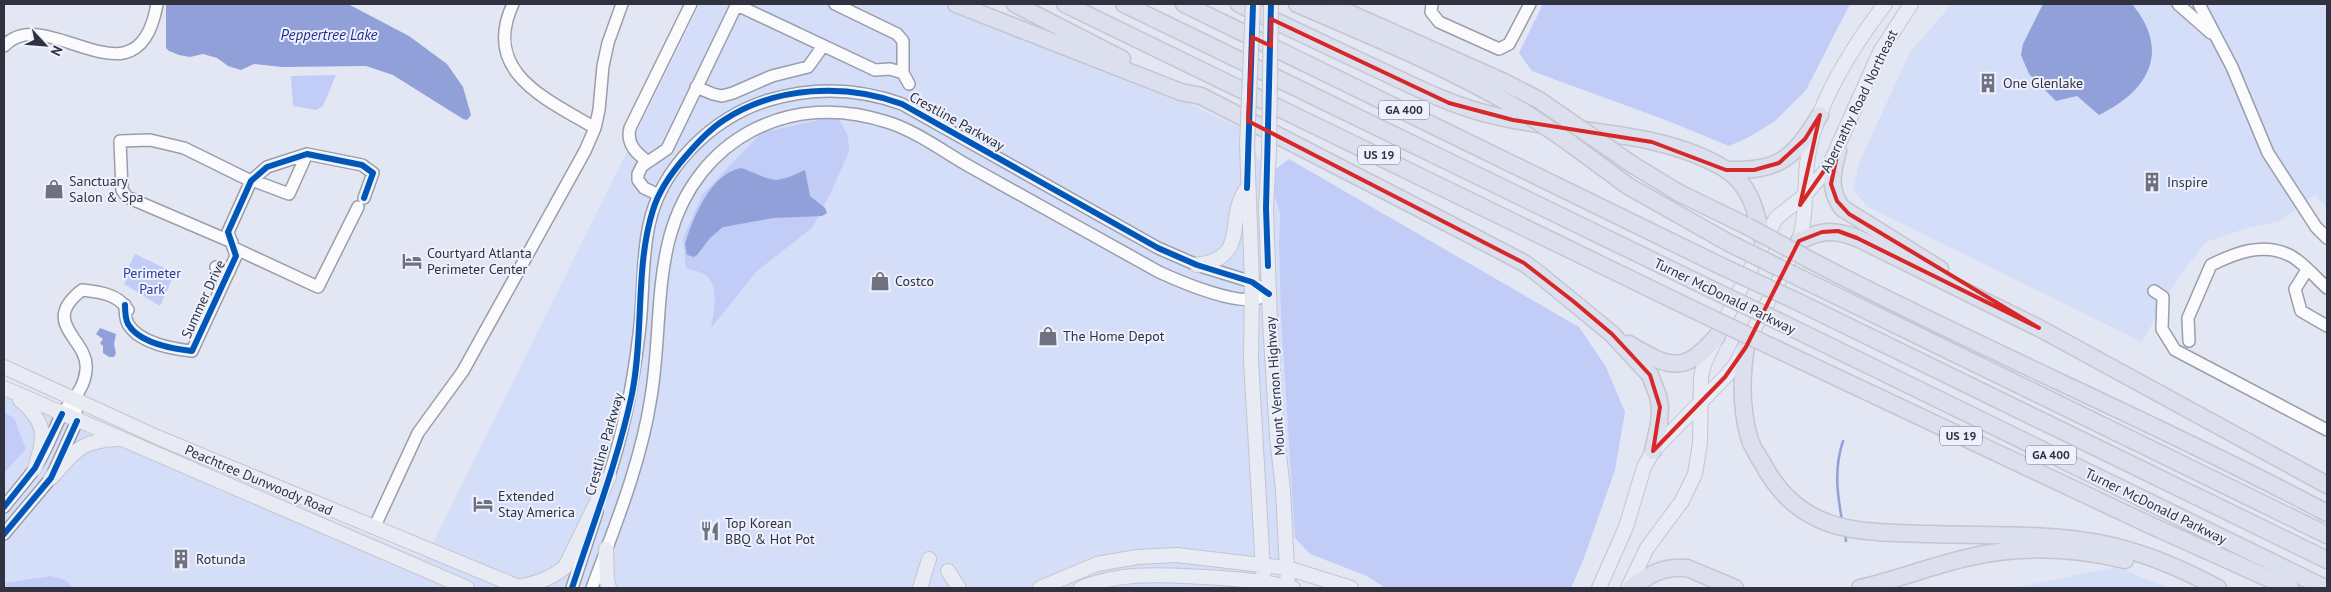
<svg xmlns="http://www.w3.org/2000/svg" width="2331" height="592" viewBox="0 0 2331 592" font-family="'PT Sans',sans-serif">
  <rect width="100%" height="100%" fill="#e3e7f4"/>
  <path fill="#d5def8" d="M700 4H983L1242 129 1268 175 1280 213 1279 246 1281 318 1295 538 1264 583 1274 588H4V381L425 559Z
    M1952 4H2327V208L2315 195 2280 221 2244 229 2206 242 2177 280 2142 342 1868 207 1853 190 1859 163 1910 52Z
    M2116 567 2169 588H2016L2018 587Z"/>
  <path fill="#c1cdf7" d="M1543 4H1850L1806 90 1774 122 1747 138 1729 146 1668 121 1532 71 1519 53Z
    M336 75 323 106 316 110 293 106 291 76Z
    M823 119H839L848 136 849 152 830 194 812 228 757 271 711 328C714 312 720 286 705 275 700 271 691 270 686 268L683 239 702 195 761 133Z
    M1289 159 1579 327 1606 367 1625 412 1615 470 1584 558 1571 588H1385L1367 576 1310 554 1295 538 1281 318 1279 246 1280 213 1268 175Z
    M135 254 175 273 160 306 124 284 129 274 126 272Z
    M4 412 14 418 26 449 4 473Z
    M51 576 65 580 74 588H4V583Z"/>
  <path fill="#92a0da" d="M166 4H348L409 36 447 64 463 87 471 115 467 120 463 119 393 75 366 66 282 67 254 64 241 70 228 66 217 58 203 54 190 57 179 55 169 51 166 48Z
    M2043 4H2132C2171 51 2149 91 2099 115L2077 96 2056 101 2029 74 2021 55 2023 44Z
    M741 168C774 179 769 187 805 170L810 196 825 208 827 213 822 216 774 218 723 227 710 238 697 255 694 257 687 255 685 244C693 218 710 174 741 168Z
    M100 328 116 334 114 344 116 353 114 357H109L103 353V346L100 343 103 339 96 334Z"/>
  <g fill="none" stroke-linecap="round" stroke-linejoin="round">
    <path stroke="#92a0da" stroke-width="2.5" d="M1842 520C1837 493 1834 468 1843 441
      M1845 533 1846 541"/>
    <defs>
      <path id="minor" d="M513 4C481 72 546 99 595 128
        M835 4 897 34 903 41V73
        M1432 4 1431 12 1439 22 1499 49 1509 44 1530 4
        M2178 4 2211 33
        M2199 4 2232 67 2268 153 2316 227 2327 238
        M737 5 875 70 890 69 903 73
        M4 46C46 0 138 114 157 4
        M903 73 909 84
        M696 87 713 94 722 96 733 93 772 76 808 67 823 46
        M648 162C636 153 626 144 630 128L691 4
        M252 180 289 194 307 154
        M659 195 644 188 638 180V174L642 166 667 149 737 4
        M232 242 127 197 122 190 120 141 150 140 184 148 251 181
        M234 248 318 287 358 207
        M216 267 229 272
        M2307 270 2295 289 2301 311 2327 326
        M2154 291 2163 297 2162 329 2175 350 2327 430
        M125 305C125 311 125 318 128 324 139 343 173 349 192 351L236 256 228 232 251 181 267 167 307 154 362 165 373 173 364 198
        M2189 341 2188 318 2211 265C2235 253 2263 242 2289 255 2301 260 2317 279 2327 288
        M606 485C623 435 633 386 639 334 644 298 641 261 649 225 661 167 713 117 769 100 813 87 858 88 902 104L1158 248 1197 265 1252 282 1269 294
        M4 507C14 494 26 481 35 468 46 452 52 433 61 416 70 400 84 392 86 370 90 339 38 324 82 290 100 292 118 294 128 310
        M374 528 418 433 463 371 585 151 595 128 599 110 603 66 608 43 622 4
        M4 534 51 478 77 421 76 412
        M572 588 597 512
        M592 588C615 526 641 463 651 397 660 344 656 288 670 236 697 138 791 90 887 122 914 130 943 151 967 165 1031 200 1095 237 1159 272 1181 282 1237 306 1259 298"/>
      <path id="major" d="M1247 145 1252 282 1251 360 1264 588
        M1269 152 1266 208 1270 321 1277 437 1283 490 1288 588
        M1197 265C1250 257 1225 222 1245 191
        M4 367 157 437 521 588
        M4 388 467 588
        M20 400C46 422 46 436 35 468
        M51 478C76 451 79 441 117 439
        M606 549 607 581 609 588
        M948 571 959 588
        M518 587C537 583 550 579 565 567L609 477
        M920 588 929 559
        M1040 588 1097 564 1137 557 1177 555 1287 568 1351 588
        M1081 588C1122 571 1163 575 1206 577 1235 579 1265 581 1293 588
        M1599 588 1626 527 1644 467 1653 451 1726 376 1736 364 1799 241C1808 212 1803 180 1809 150 1819 99 1854 45 1885 4
        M1628 588 1647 548 1682 501 1695 474 1700 443 1701 377 1704 364 1717 336 1776 218 1804 196 1828 168 1880 52 1911 4"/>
      <path id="highway" d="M956 4 1181 92 1201 96 1405 201 1524 263 1540 275 1612 334 1650 375 1658 396 1660 407 1659 424 1653 451
        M1015 4 1122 59
        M1065 4 1692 309
        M1124 4 1717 292
        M1184 4 1723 267
        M1239 4C1285 26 1332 48 1379 70 1412 85 1444 102 1480 112 1557 134 1657 127 1725 169 1752 186 1756 213 1763 240
        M1297 4C1374 37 1452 69 1524 112
        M1329 4 1504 82 1539 100
        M1567 141 1628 186 1729 243
        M1838 151C1832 174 1828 188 1842 208L1940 269
        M1633 165 1679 193 1747 226
        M1726 170C1780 171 1792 160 1820 115
        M1799 241C1822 230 1833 229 1857 238L2039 328 2327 485
        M1810 260C1980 349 2157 423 2327 513
        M1802 279 2327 535
        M1792 299 2327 560
        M1778 321 2325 588
        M1629 344C1669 368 1684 375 1717 336
        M1770 346 2152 526 2290 588
        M1746 347C1741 377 1741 408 1749 437 1751 446 1758 456 1763 464 1801 536 1862 532 1933 534 1987 536 2045 533 2099 543 2141 551 2181 568 2218 588
        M1631 588C1649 574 1664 566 1687 568L1735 588
        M1860 588C1896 580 1931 566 1966 558 2018 545 2074 548 2125 560"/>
    </defs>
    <use href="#minor" stroke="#9b9ea9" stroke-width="14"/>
    <use href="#major" stroke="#c3c6cd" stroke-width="16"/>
    <use href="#highway" stroke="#c3c6cd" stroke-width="19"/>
    <use href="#minor" stroke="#fbfbfd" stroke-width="11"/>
    <use href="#major" stroke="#e8eaf4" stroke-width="14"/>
    <use href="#highway" stroke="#dcdfed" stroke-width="16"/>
    <defs>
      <path id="major-bridge" d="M1247 145 1253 4
        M1269 152 1271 4"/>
      <path id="highway-bridge" d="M1539 100 1633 165
        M1524 112 1567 141
        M1747 226 1810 260
        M1729 243 1802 279
        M1723 267 1792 299
        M1717 292 1778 321
        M1692 309 1770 346"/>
    </defs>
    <use href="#major-bridge" stroke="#c3c6cd" stroke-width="16" stroke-linecap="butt"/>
    <use href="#highway-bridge" stroke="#c3c6cd" stroke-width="19" stroke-linecap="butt"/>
    <use href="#major-bridge" stroke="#e8eaf4" stroke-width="14"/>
    <use href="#highway-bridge" stroke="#dcdfed" stroke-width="16"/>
    <defs>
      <path id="cycleway" d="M1247 188 1253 4
        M1268 266 1266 208 1271 4
        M125 305C125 311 125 318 128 324 139 343 173 349 192 351L236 256 228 232 251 181 267 167 307 154 362 165 373 173 364 198
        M4 507 35 468 62 414
        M4 534 51 478 77 421
        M572 588C593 524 618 460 632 394 644 335 635 266 653 210 659 190 672 172 686 156 697 143 710 129 724 120 776 86 845 83 902 104L1158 248 1197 265 1252 282 1269 294"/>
    </defs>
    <use href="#cycleway" stroke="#edf1fd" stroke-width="9"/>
    <use href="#cycleway" stroke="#0057b8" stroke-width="6"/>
  </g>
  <path fill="none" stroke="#d62828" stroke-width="4" stroke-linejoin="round" d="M1271 19 1449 103 1513 120 1652 142 1726 170H1754L1779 163 1805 139 1820 115 1800 205 1838 151 1831 184 1837 201 1849 214 2039 328 1857 238 1838 231 1822 232 1799 241 1746 347 1725 377 1653 451 1660 407 1650 375 1612 334 1573 301 1524 263 1248 121 1252 37 1271 46Z"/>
  <defs>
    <symbol id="building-bare" viewBox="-9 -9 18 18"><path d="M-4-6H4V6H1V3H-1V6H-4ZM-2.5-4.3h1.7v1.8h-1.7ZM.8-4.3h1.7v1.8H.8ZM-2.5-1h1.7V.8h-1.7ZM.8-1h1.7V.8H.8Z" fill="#6f727e" stroke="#edf1fd" stroke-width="2.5" paint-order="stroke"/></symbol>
    <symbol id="shop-bare" viewBox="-9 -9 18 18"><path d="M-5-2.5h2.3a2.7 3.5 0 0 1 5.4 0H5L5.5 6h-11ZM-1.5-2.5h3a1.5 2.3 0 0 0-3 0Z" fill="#6f727e" stroke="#edf1fd" stroke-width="2.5" paint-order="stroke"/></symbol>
    <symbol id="hotel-bare" viewBox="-9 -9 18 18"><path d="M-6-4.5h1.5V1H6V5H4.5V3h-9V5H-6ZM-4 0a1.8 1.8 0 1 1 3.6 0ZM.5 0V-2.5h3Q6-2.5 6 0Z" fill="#6f727e" stroke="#edf1fd" stroke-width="2.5" paint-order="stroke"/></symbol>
    <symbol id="restaurant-bare" viewBox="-9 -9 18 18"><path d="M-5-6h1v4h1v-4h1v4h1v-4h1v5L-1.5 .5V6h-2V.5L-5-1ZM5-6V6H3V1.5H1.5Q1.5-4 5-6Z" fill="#6f727e" stroke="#edf1fd" stroke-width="2.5" paint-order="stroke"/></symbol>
  </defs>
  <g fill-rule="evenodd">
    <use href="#building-bare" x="1974" y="69" width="28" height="28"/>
    <use href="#building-bare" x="2138" y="168" width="28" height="28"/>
    <use href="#shop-bare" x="40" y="175" width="28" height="28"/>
    <use href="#hotel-bare" x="398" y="247" width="28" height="28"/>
    <use href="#shop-bare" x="866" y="267" width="28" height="28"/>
    <use href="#shop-bare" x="1034" y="322" width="28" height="28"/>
    <use href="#hotel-bare" x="469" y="490" width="28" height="28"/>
    <use href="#restaurant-bare" x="696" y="517" width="28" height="28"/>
    <use href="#building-bare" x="167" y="545" width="28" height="28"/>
  </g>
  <g text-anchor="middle" stroke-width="4" stroke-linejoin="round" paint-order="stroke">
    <g fill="#edf1fd" stroke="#696c78" stroke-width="1">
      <rect x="1379" y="100.5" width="50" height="19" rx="4"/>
      <rect x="1358" y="145.5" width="42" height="19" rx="4"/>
      <rect x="1940" y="426.5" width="42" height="19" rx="4"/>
      <rect x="2026" y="445.5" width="50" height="19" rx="4"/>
    </g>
    <g font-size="12" font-weight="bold" fill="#30333f">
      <text x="1404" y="114">GA 400</text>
      <text x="1379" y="159">US 19</text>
      <text x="1961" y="440">US 19</text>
      <text x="2051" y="459">GA 400</text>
    </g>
    <g font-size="14" fill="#30333f" stroke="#edf1fd" text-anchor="start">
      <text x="2003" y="88">One Glenlake</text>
      <text x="69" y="186">Sanctuary<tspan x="69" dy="16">Salon &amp; Spa</tspan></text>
      <text x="2167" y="187">Inspire</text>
      <text x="427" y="258">Courtyard Atlanta<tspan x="427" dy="16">Perimeter Center</tspan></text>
      <text x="895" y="286">Costco</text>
      <text x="1063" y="341">The Home Depot</text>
      <text x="498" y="501">Extended<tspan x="498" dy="16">Stay America</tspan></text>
      <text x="725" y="528">Top Korean<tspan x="725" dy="16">BBQ &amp; Hot Pot</tspan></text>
      <text x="196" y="564">Rotunda</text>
    </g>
    <g font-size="14" fill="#30333f" stroke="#edf1fd">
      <text transform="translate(1859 101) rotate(-64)" y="5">Abernathy Road Northeast</text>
      <text transform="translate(957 121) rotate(29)" y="5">Crestline Parkway</text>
      <text transform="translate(1725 296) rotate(26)" y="5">Turner McDonald Parkway</text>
      <text transform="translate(203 299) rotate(-65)" y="5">Summer Drive</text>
      <text transform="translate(1275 386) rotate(-94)" y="5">Mount Vernon Highway</text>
      <text transform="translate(604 444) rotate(-74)" y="5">Crestline Parkway</text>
      <text transform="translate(259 480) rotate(23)" y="5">Peachtree Dunwoody Road</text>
      <text transform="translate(2156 506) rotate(26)" y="5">Turner McDonald Parkway</text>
    </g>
    <g font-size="14" fill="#2e3b96" stroke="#edf1fd">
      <text x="152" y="278">Perimeter<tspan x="152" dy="16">Park</tspan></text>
    </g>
    <g font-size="15" font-style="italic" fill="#252e88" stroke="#edf1fd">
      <text x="329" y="40">Peppertree Lake</text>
    </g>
  </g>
  <rect width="2331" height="592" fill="none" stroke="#30333f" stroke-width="10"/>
  <g transform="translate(45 45) rotate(116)" stroke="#edf1fd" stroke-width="4" paint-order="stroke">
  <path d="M0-4L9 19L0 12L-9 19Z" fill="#30333f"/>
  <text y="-8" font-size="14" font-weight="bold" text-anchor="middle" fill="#30333f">N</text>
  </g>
</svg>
